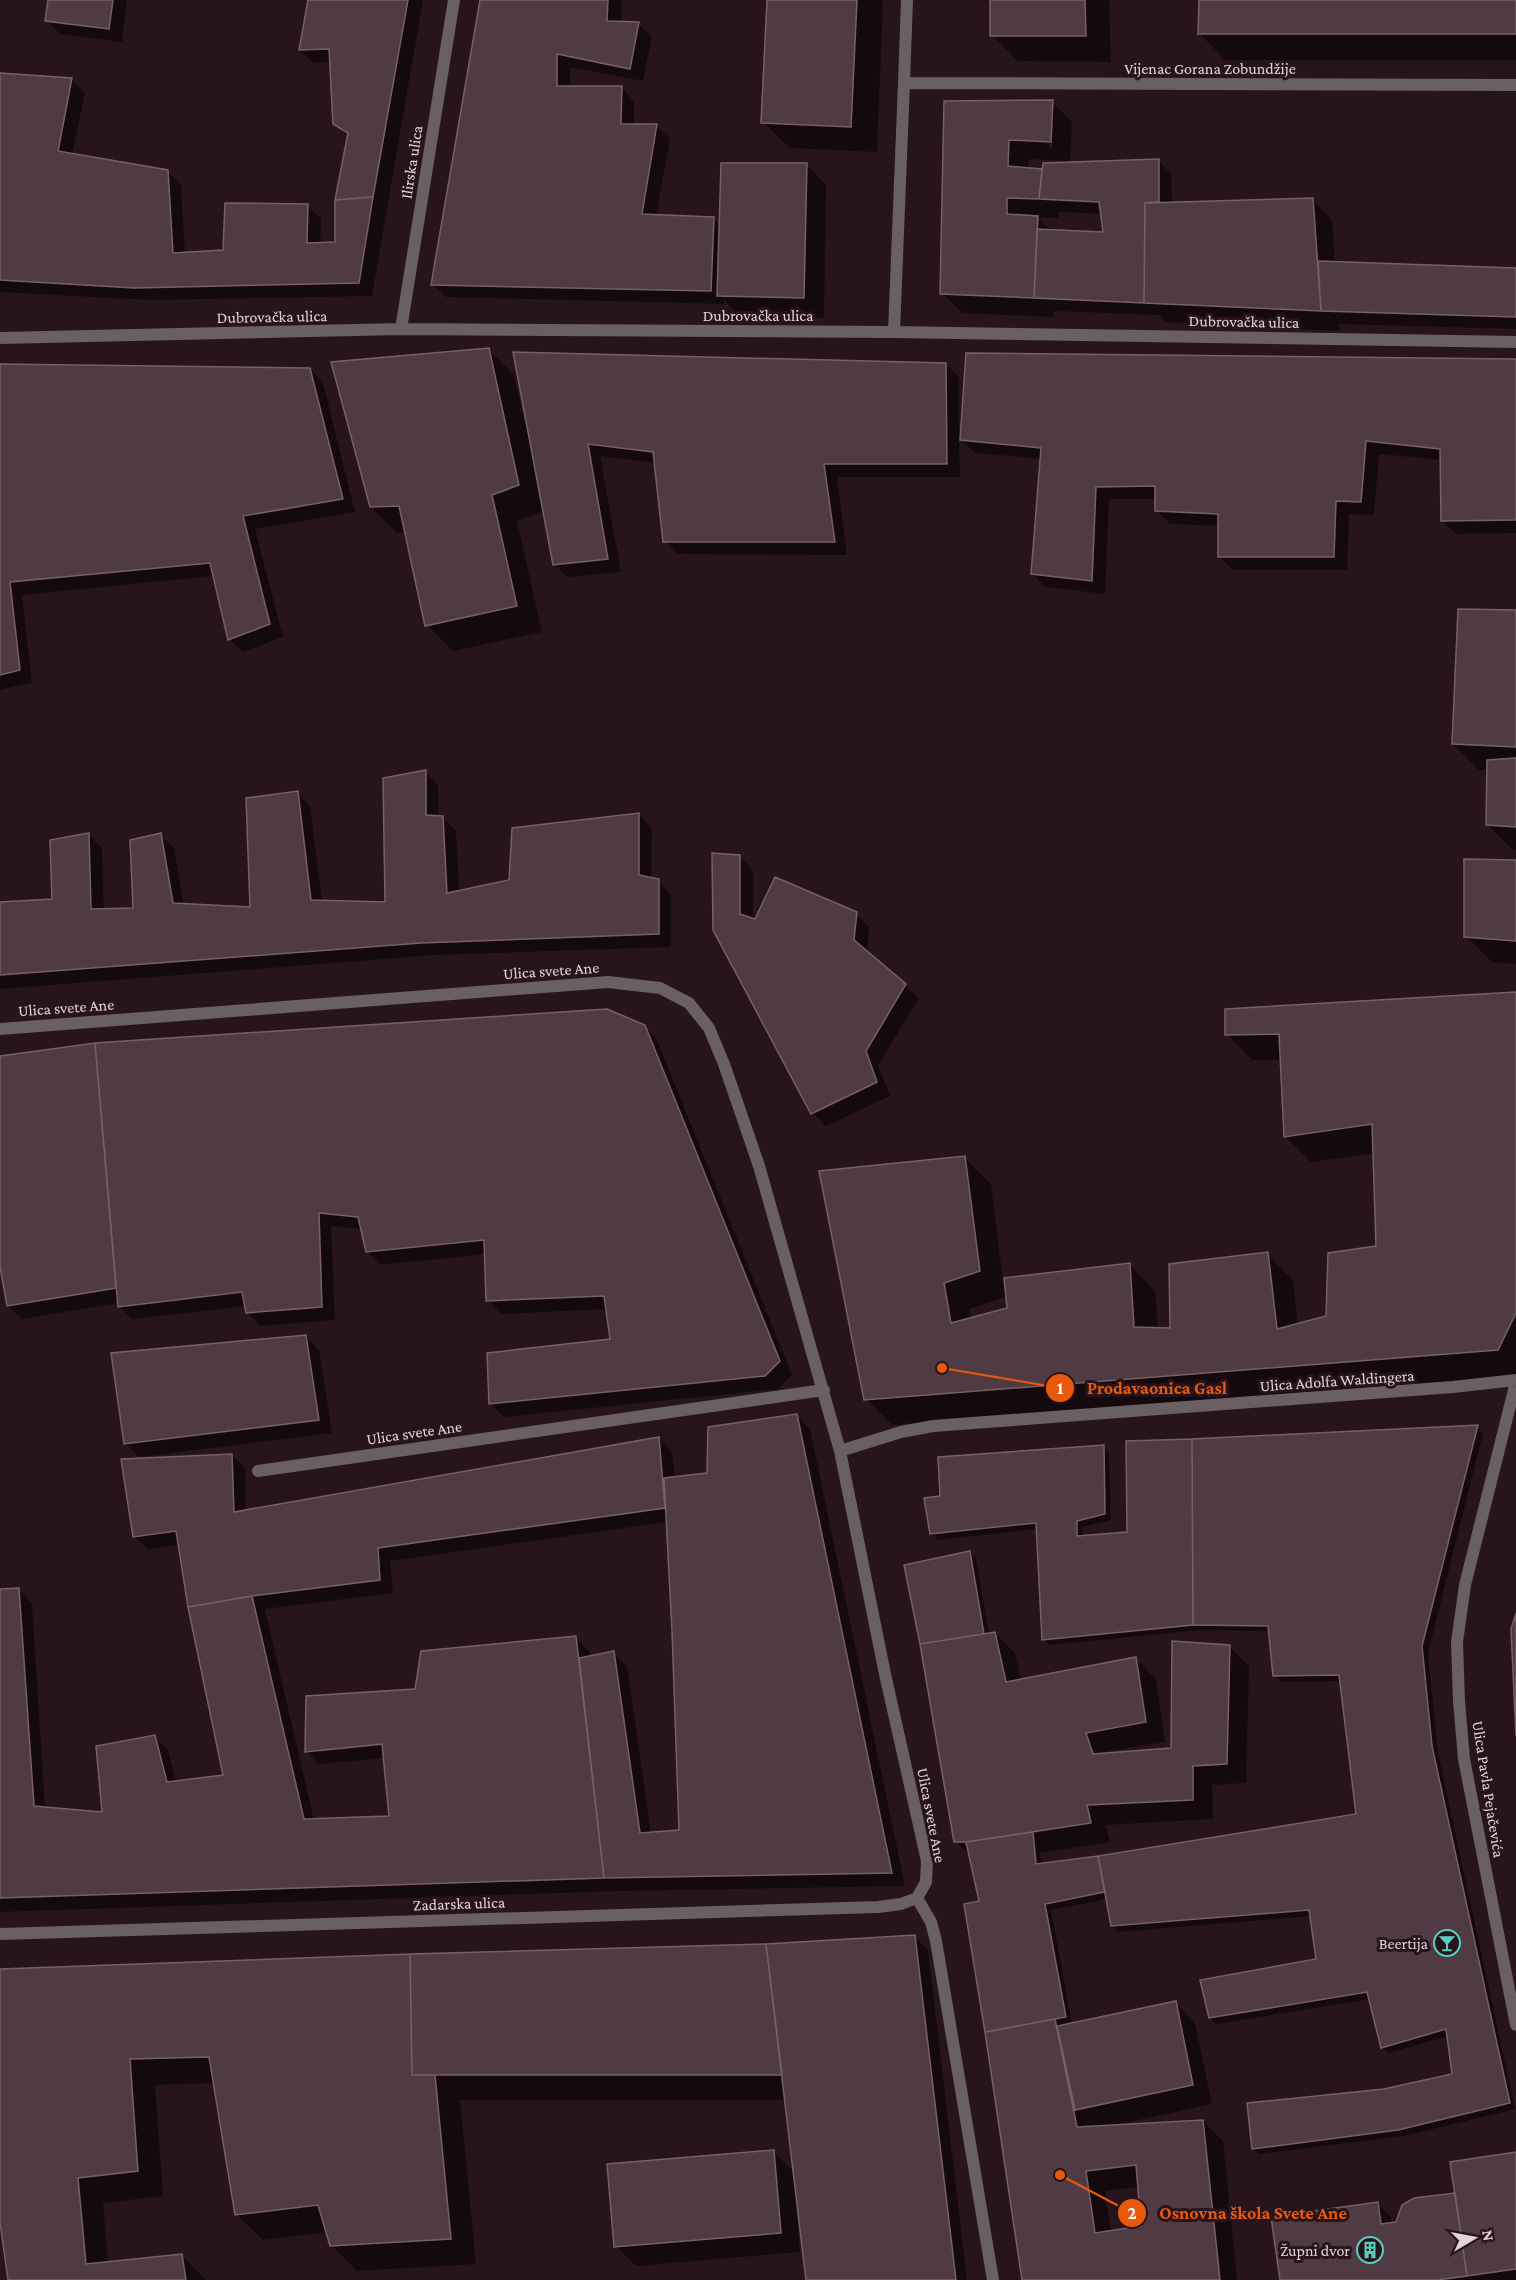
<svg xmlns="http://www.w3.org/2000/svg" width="1516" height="2280" viewBox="0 0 1516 2280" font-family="'Crimson Pro',serif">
  <rect width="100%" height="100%" fill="#27141c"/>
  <path fill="#0007" fill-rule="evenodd" d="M49 0H127L122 42 60 34 47 21Z
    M309 0H423L372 296 149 300 0 292V75L72 80 85 93 72 155 168 172 181 185 185 254 225 252 307 206 321 219 320 244H336L349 137 334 123 331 62 313 63 300 50Z
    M481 0H622L621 23 638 24 652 37 643 81 570 67V88L621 87 634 101V125L656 126 670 139 656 216 713 219 721 226 807 165 826 185 824 318 739 315 724 300V304L446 297 432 284Z
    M769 0H883L877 152 789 148 763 122Z
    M992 0H1109L1111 62 1018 61 992 35Z
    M1201 0H1516V60H1225L1200 34Z
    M1052 102 1072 122 1070 163 1158 160 1171 174 1172 203 1312 200 1332 220 1335 263 1516 270V329L1339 324 1340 331 1166 322 1159 315 1054 311V317L962 313 942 293 945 103ZM1050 120H1053L1052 149H1049ZM1029 159 1065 161V163L1043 170 1028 169ZM1059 212 1102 214 1104 233 1052 231 1038 218H1058Z
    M488 349 514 375 525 422 946 364 959 377V435L962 436 1516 361V533L1456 534 1442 521V460L1379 454 1374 515 1349 514 1347 570H1233L1219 556V526L1170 524 1157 511V499H1109L1105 594 1045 587 1032 573 1042 459 975 453 959 438 960 477H837L847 555 678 554 665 541 656 463 600 456 621 572 567 577 554 564 544 511 517 521 542 632 453 651 427 625 406 532 397 533 371 507Z
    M0 366 310 369 323 383 355 512 255 529 283 637 243 652 229 639 215 576 22 595 32 683 0 690Z
    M1516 612V850H1513L1487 824 1488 770H1479L1453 744Z
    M425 772 438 785 439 817 443 818 456 831 459 892 511 882 639 814 652 828 651 879 658 881 671 894V947L435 955 0 989V904L54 900 89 835 102 848 104 910 135 909 160 835 174 848 184 905 251 908 297 793 310 806 322 902 386 904Z
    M740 857 753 870V920L856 914 869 927 867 953 919 998 878 1065 890 1096 826 1126 812 1113 714 930Z
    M1516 861V964L1492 962 1466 936Z
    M1516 993V1376L892 1425 866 1399 965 1158 991 1184 1004 1290 1130 1265 1155 1291 1158 1329 1171 1330 1267 1254 1293 1280 1298 1325 1328 1317 1378 1247 1375 1153 1311 1162 1286 1137 1282 1060H1252L1227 1034ZM1008 1296 1009 1309 971 1319 969 1309Z
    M607 1011 644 1026 657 1040 792 1375 778 1389 504 1417 491 1404 489 1354 612 1340 608 1309 501 1314 488 1300 486 1254 381 1265 367 1251 362 1229 331 1226 335 1320 260 1326 247 1312 246 1306 132 1319 119 1306V1303L22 1319 8 1306 0 1258V1057L95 1045Z
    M306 1337 319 1350 332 1433 139 1457 125 1443Z
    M797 1416 810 1429 905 1886 618 1891 0 1912V1591L19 1590 32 1603 45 1808 103 1813 154 1737 168 1750 176 1782 225 1776 179 1545 148 1549 134 1536 232 1455 245 1468 246 1511 659 1438 672 1452 675 1478 708 1474ZM667 1522 681 1831 651 1834 627 1666 614 1653 590 1658 589 1651 576 1638 416 1691 306 1751 319 1764 385 1758 391 1818 314 1820 265 1609 393 1593 390 1561ZM390 1742V1745L318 1752V1749Z
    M1477 1427 1483 1433 1428 1653 1438 1753 1515 2109 1405 2136 1259 2154 1253 2148 1385 2090 1454 2075 1449 2036 1388 2053 1382 2047 1370 1999 1216 2024 1210 2018 1317 1960 1311 1916 1118 1932 1112 1926 1107 1899 1051 1910 1072 2024 1175 2003 1195 2023 1212 2104 1115 2125V2127L1203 2121 1223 2141 1237 2280H1023L981 1902 971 1857 955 1841 970 1552 976 1559 989 1634 995 1633 1015 1653 1021 1681 1136 1659 1156 1679 1165 1742 1105 1752V1754L1173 1749 1229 1646 1249 1666 1246 1783 1212 1785 1213 1819 1106 1825 1110 1842 1040 1853 1041 1865 1357 1815 1341 1681 1281 1682 1275 1675 1270 1631 1200 1630 1049 1645 1043 1639 1038 1529 938 1540 932 1534 941 1497 1103 1447 1109 1453 1111 1520 1082 1527 1083 1537 1129 1533ZM1139 2187 1143 2227 1111 2232 1105 2191Z
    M914 1936 928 1950 967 2280H808L800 2213H797L800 2252 636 2266 616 2246 773 2151 795 2173 786 2100H460L476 2264 357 2271 331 2245 327 2232 263 2240 237 2215 215 2083 155 2085 163 2196 103 2203 108 2263 182 2256 206 2280H9L0 2210V1970L767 1946Z
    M1516 2153V2280H1282L1378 2204 1391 2217 1392 2224 1397 2223 1457 2194Z"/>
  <path fill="#503a43" stroke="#786069" stroke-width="1.5" fill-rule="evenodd" d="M48 0H113L109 29 45 21Z
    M308 0H408L373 197 335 200 348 133 333 124 329 49 299 50Z
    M480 0H608L607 21 639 22 630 69 557 54V86H622L621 124H657L642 214 714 217 711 291 431 285Z
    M767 0H857L851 127 761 123Z
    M990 0H1085L1086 36H990Z
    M1199 0H1516V34H1198Z
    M0 73 72 78 58 151 168 170 173 253 223 250 225 203 308 204 307 243 335 242V200L373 197 359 283 134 288 0 280Z
    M1053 100 1051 142 1009 140 1008 166 1042 169 1039 199 1007 198V214L1038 216 1034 298 940 294 944 101Z
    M1159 159V202L1145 203 1144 303 1034 298 1037 229 1103 232 1099 202 1039 199 1043 163Z
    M721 163H807L804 298 717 296Z
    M1313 198 1321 311 1144 303 1145 203Z
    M1318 261 1516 268V317L1321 311Z
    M489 348 519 485 492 495 517 606 425 626 399 506 370 507 331 362Z
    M513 352 946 363 947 464H824L835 542H663L653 452 588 444 608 559 553 565Z
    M966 353 1516 359V520L1441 521 1440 449 1366 441 1361 502 1336 501 1334 557H1218V514L1155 511V486L1096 487 1092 581 1031 574 1041 448 960 440Z
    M0 364 310 368 343 499 243 516 270 624 228 640 210 563 10 582 20 670 0 675Z
    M1458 609 1516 610V747L1452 744Z
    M1516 758V827L1486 825 1487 760Z
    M426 770V815L443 816 447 893 509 880 512 828 639 813V875L659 879V934L421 943 0 975V902L52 899 50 840 89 833 91 909 133 908 130 840 161 833 173 903 250 907 246 798 298 791 311 900 385 902 383 778Z
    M712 853 740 855V914L755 919 775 877 857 912 854 940 906 984 866 1051 877 1082 811 1114 713 930Z
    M1464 859 1516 860V941L1464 937Z
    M1516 992V1313L1498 1350 864 1400 819 1171 965 1156 980 1271 944 1283 951 1323 1007 1308 1004 1278 1130 1263 1134 1327 1170 1328 1169 1264 1268 1252 1277 1329 1326 1316 1328 1253 1376 1246 1372 1124 1284 1137 1279 1034 1225 1035V1009Z
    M607 1009 645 1025 780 1361 765 1376 489 1404 487 1353 610 1339 604 1296 486 1301 484 1240 366 1252 358 1217 319 1213 322 1307 246 1313 242 1292 118 1307 95 1043Z
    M95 1043 116 1288 7 1306 0 1267V1056Z
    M306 1335 319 1420 124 1444 111 1353Z
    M797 1414 892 1873 604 1878 579 1658 614 1651 640 1833 679 1830 672 1631 664 1478 707 1473 708 1427Z
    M1478 1425 1422 1646 1432 1746 1510 2103 1398 2130 1252 2149 1247 2103 1384 2089 1452 2074 1446 2029 1381 2048 1367 1992 1209 2018 1200 1980 1316 1959 1309 1910 1111 1926 1098 1856 1356 1814 1339 1675 1273 1676 1268 1626 1193 1625 1192 1439Z
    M659 1437 665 1508 378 1548 380 1580 252 1596 188 1607 176 1531 133 1537 121 1459 232 1454 234 1512Z
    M1192 1439 1193 1625 1042 1640 1036 1523 930 1534 924 1498 940 1496 938 1457 1104 1445 1105 1514 1077 1521V1536L1127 1532 1126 1441Z
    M970 1551 984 1634 920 1644 904 1565Z
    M19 1588 34 1806 102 1812 96 1746 155 1735 167 1782 223 1775 188 1607 252 1596 304 1819 389 1816 382 1744 305 1752 306 1696 415 1689 421 1651 576 1636 604 1878 0 1898V1589Z
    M1516 1613V1736L1511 1629Z
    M995 1632 1006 1682 1136 1657 1146 1722 1086 1733 1093 1754 1171 1748 1172 1641 1230 1645 1227 1764 1193 1766V1800L1087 1805 1091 1823 966 1842H954L920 1644Z
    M1033 1832 1036 1864 1098 1856 1105 1892 1045 1904 1066 2017 985 2032 964 1904 979 1901 966 1842Z
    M915 1935 956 2280H806L766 1944Z
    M766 1944 782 2075H412L410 1954Z
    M410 1954 412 2075H435L451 2239 330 2246 318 2205 235 2215 209 2057 130 2059 138 2171 78 2178 86 2264 182 2254 186 2280H8L0 2222V1969Z
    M1176 2001 1193 2085 1075 2110 1057 2026Z
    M1055 2019 1077 2127 1203 2120 1220 2280H1022L985 2032ZM1136 2165 1141 2226 1095 2233 1086 2171Z
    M774 2150 781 2233 614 2247 607 2164Z
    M1516 2152V2269L1467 2276 1450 2162Z
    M1455 2193 1467 2276 1437 2280H1280L1271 2217 1378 2202 1381 2224 1396 2222 1402 2205 1414 2198Z"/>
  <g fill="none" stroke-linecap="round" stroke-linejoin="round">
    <path stroke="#6a5f64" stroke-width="12" d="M907 0 904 83 1516 85
      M401 329 454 0
      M894 332 904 83
      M0 338 401 329 894 332 1516 342
      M0 1029 608 982 660 988 689 1003 709 1028 724 1064 759 1166 840 1451 885 1674 927 1861 926 1882 917 1898
      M1516 1382 1465 1585 1457 1642 1459 1701 1464 1759 1516 2025
      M840 1451 901 1432 933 1426 1453 1387 1516 1380
      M258 1471 824 1390
      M917 1898 931 1922 936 1941 993 2280
      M0 1934 878 1907 901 1904 917 1898"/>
  </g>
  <defs>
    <symbol id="bar-ring" viewBox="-11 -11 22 22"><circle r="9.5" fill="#27141c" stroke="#5acebd" stroke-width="1.5"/><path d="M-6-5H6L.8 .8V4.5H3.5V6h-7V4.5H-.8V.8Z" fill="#5acebd"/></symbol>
    <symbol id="building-ring" viewBox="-11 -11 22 22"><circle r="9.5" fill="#27141c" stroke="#5acebd" stroke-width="1.5"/><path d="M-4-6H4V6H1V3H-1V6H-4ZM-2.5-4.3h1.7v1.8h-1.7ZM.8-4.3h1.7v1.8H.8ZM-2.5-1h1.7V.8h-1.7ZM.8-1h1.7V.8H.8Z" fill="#5acebd"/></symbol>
  </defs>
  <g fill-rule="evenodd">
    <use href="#bar-ring" x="1432" y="1928" width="30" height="30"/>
    <use href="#building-ring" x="1355" y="2235" width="30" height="30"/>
  </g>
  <g text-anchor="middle" stroke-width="6" stroke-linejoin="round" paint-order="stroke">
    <g font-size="16" fill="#e3d4da" stroke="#27141c">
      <text x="1210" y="74">Vijenac Gorana Zobundžije</text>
      <text transform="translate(411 162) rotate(-81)" y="6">Ilirska ulica</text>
      <text x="758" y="321">Dubrovačka ulica</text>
      <text transform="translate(272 316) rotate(-1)" y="6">Dubrovačka ulica</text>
      <text transform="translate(1244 321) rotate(1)" y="6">Dubrovačka ulica</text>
      <text transform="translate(551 970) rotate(-4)" y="6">Ulica svete Ane</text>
      <text transform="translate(66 1007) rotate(-4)" y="6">Ulica svete Ane</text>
      <text transform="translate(1337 1380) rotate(-4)" y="6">Ulica Adolfa Waldingera</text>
      <text transform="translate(414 1432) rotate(-8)" y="6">Ulica svete Ane</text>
      <text transform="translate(1489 1789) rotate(81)" y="6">Ulica Pavla Pejačevića</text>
      <text transform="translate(932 1815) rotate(79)" y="6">Ulica svete Ane</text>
      <text transform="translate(459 1903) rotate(-2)" y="6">Zadarska ulica</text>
    </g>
    <g font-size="16" fill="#e3d4da" stroke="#27141c" text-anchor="end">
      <text x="1428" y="1949">Beertija</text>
      <text x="1350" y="2256">Župni dvor</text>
    </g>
  </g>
  <path fill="none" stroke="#e8590c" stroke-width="2" d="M942 1368L1060 1388M1060 2175L1132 2213"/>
  <g fill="#e8590c" stroke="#27141c" stroke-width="2">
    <circle cx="942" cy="1368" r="6"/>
    <circle cx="1060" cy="2175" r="6"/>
    <circle cx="1060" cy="1388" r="15"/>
    <circle cx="1132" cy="2213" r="15"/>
  </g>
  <g font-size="18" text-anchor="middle" font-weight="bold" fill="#fff">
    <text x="1060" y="1394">1</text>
    <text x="1132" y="2219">2</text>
  </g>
  <g font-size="18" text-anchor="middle" font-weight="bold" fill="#e8590c" stroke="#27141c" stroke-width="6" stroke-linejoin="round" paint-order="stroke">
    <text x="1157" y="1394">Prodavaonica Gasl</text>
    <text x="1253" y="2219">Osnovna škola Svete Ane</text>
  </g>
  <g transform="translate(1474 2238) rotate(80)" stroke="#27141c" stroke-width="4.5" paint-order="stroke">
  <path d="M0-4.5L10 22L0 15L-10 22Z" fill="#e3d4da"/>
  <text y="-9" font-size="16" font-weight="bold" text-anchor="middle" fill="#e3d4da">N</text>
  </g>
</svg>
